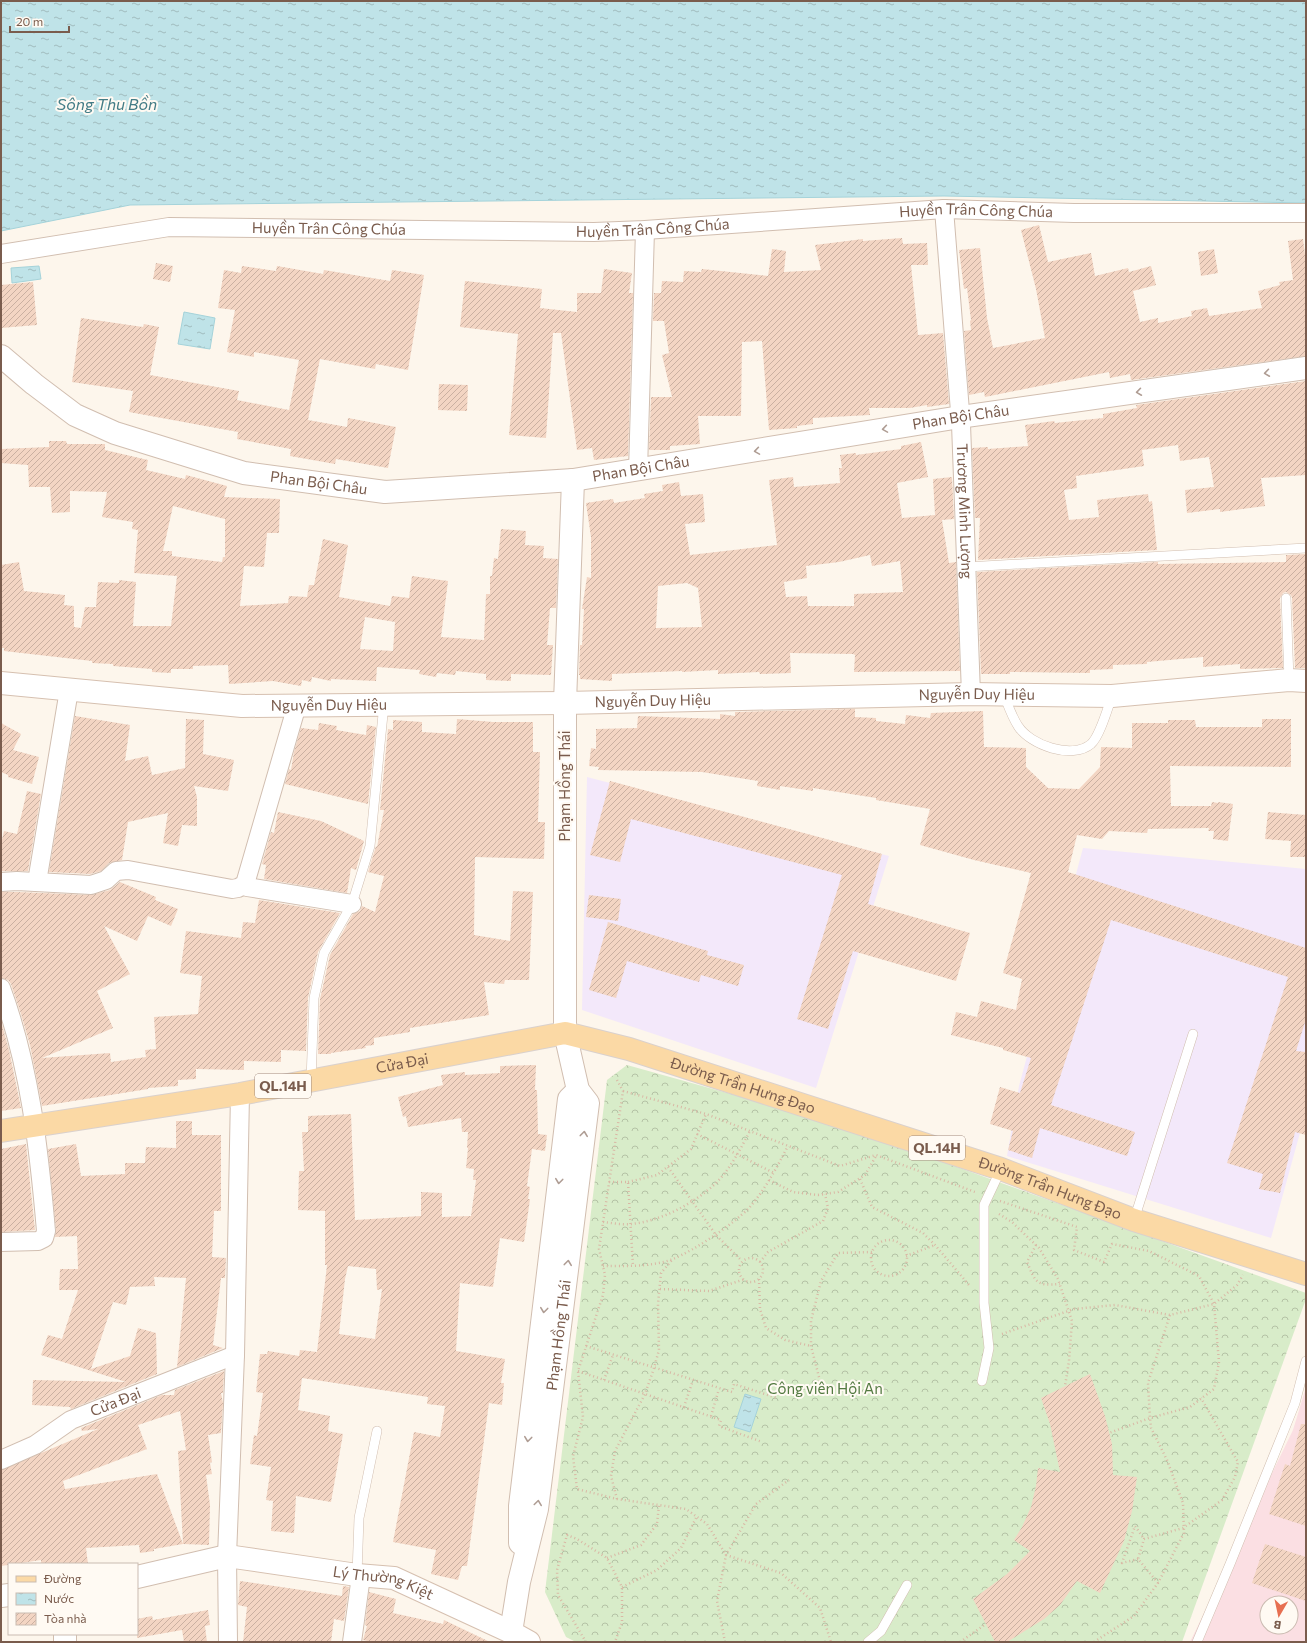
<svg xmlns="http://www.w3.org/2000/svg" width="1307" height="1643" viewBox="0 0 1307 1643" font-family="Commissioner,sans-serif">
  <defs>
    <pattern id="forest-crowns" width="20" height="18" patternUnits="userSpaceOnUse"><rect width="20" height="18" fill="#d8ecc9"/><path d="M2 6a3 3 0 1 1 6 0M12 15a3 3 0 1 1 6 0" fill="none" stroke="#b4c2a5"/></pattern>
    <pattern id="water-ripples" width="26" height="14" patternUnits="userSpaceOnUse"><rect width="26" height="14" fill="#bfe3e8"/><path d="M2 4q2-2 4 0t4 0M15 11q2-2 4 0t4 0" fill="none" stroke="#a0bbbe"/></pattern>
    <pattern id="building-hatch" width="6" height="6" patternUnits="userSpaceOnUse"><rect width="6" height="6" fill="#f3d5c3"/><path d="M-1 1l2-2M0 6l6-6M5 7l2-2" fill="none" stroke="#cab0a1"/></pattern>
  </defs>
  <rect width="100%" height="100%" fill="#fdf6ec"/>
  <path fill="#f3e8fa" d="M587 777 889 856 816 1088 582 1010Z
    M1083 848 1306 869V1111L1271 1238 1007 1156 1019 1086Z"/>
  <path fill="#fbdfe3" fill-rule="evenodd" d="M1306 1387V1642H1190L1293 1430ZM1267 1603H1291V1627H1267Z"/>
  <path fill="url(#forest-crowns)" d="M627 1065 835 1123 1306 1293V1299L1182 1642H576L566 1637 545 1592 607 1080Z"/>
  <path fill="url(#water-ripples)" stroke="#a5d3da" d="M1 1H1306V203L944 196 130 205 1 231Z
    M39 266 41 279 12 283 11 268Z
    M184 312 215 318 210 349 178 344Z
    M745 1394 761 1399 750 1432 734 1427Z"/>
  <path fill="url(#building-hatch)" fill-rule="evenodd" d="M1039 225 1048 262 1091 253 1095 276 1128 268 1129 272 1151 266 1156 285 1133 291 1140 322 1158 318V323L1192 316 1191 311 1207 308 1209 316 1262 308 1258 291 1280 285 1279 282 1293 280 1288 241 1303 239 1306 263V356L1131 380 1130 374 1110 378 1109 372 985 397 984 392 969 395 964 331 971 330 970 321 971 320 967 288 964 289 959 250 980 248 987 318 993 348 1045 338 1036 289 1021 230Z
    M902 238 903 244 927 243 928 265H911L918 335 943 333 949 404 927 407V405L910 408H869L870 415 813 418V424L797 426V428L769 430 762 341 742 342 741 416H698L700 444 670 446V450H649L651 397H672L662 355 669 353 664 321H653V319L654 293H661L662 281 683 282 684 271 701 272 702 269 768 276 772 249 786 251 784 272 821 270 815 245 863 239V241Z
    M1214 249 1218 273 1201 276 1198 252Z
    M156 263 173 266 170 282 153 279Z
    M242 266 276 271 277 266 323 274 324 270 390 281 392 270 424 275 408 370 376 364 375 369 320 359 308 420 347 427 348 418 396 427 388 468 336 459 335 464 290 456 291 449 237 439 238 432 129 412 133 391 72 382 81 318 143 327 144 324 159 327 150 375 239 391 237 400 289 410 299 360 254 352V357L227 352 235 310 218 308 224 270 241 273Z
    M604 269 632 273 629 293H633L628 456 594 460 592 448 577 450 561 333H553L546 438 509 435 518 334 460 327 465 281 542 289 540 308 577 312V293H601Z
    M33 282 37 325 1 328V285Z
    M1306 381V475L1261 478 1265 506 1220 512V509L1187 513 1185 490 1214 487 1209 457 1180 461 1178 445 1142 450 1144 466 1076 476 1077 488 1064 490 1069 520 1099 517 1097 500 1148 494 1149 502 1152 501 1157 550 977 560H978L980 518H975L972 448 988 447V449L1028 446 1025 425 1054 421 1055 423 1103 418V414L1137 408 1136 405Z
    M439 384 468 385 467 411 438 410Z
    M49 441H66L67 444H105V450L148 460 146 470 185 479 186 475 227 486 224 497 280 499 279 533H267L264 567 244 566 240 606 288 603 289 596 307 597 309 585H314L323 539 348 545 339 597 390 606 392 596 409 598 412 576 448 581 441 637 484 640 486 594H490V576H492L494 558 498 559 501 529 526 531 525 545 544 546 543 558 558 559 556 608H550L547 645H553L551 675 511 674V681L486 680V674L456 671 455 675 437 673 436 677 419 674 420 670 377 667 376 681 331 679V681L312 677 311 682 302 680 301 686 273 681 229 684 228 665 193 666V669H171V673L152 672V669L113 666V664L92 663V661L4 651V648H1V565L19 562 24 591 65 595 64 605 74 606V627L81 628 85 607H96L98 582 119 583V580L136 582 133 626H171L177 576 134 573 138 530 132 529 133 522 102 517 107 492 70 491V512L52 513 50 487H29L28 465 1 463V449L49 447ZM173 506 225 519V557H223L222 562 172 556V551H163ZM365 617 395 622 393 651 360 649Z
    M921 442 928 477 897 483 902 518 935 515 933 479 952 477 954 519 942 520 949 563 956 562 960 671 854 672 855 655 853 654 790 653 791 673 760 674 759 672 718 674V670L682 672V671L612 674V681L580 679V675H579L580 645H582L584 609H582L587 577 591 578V537L586 503 613 499 614 503 645 498 644 494 663 491 662 485 679 482 681 496 703 494 705 522 685 524 690 555 777 545 769 480 793 477 794 487 840 483 839 468H842L840 455 856 453V455L901 449V446ZM870 555 872 566 900 561 903 592 854 594V606H808L807 596 786 597 784 582 807 578 806 566 839 562ZM687 583 698 588 702 627 656 628 658 586Z
    M1306 554V668H1295L1292 598 1291 595 1286 592 1283 593 1280 598 1283 668 1240 669V664L1203 667V657L1147 662V664L1113 665V669L1090 670V673L1010 672V674H981L977 572 1158 562V564L1286 562V555Z
    M855 709V717L876 718V721L905 724 906 715 930 718 931 713 983 711 984 747 1026 748V767L1048 788 1079 789 1100 767 1101 747 1132 748V723H1168V720H1195L1196 727H1262V719H1291V767L1170 766 1171 806H1211L1212 802 1218 803V802L1233 804 1228 841 1213 839 1214 831H1208L1209 828 1148 829 1147 833 1109 831 1102 839 1077 835 1068 872 1306 948V1019L1296 1051 1306 1052V1135L1295 1132 1280 1193 1259 1189 1263 1174 1227 1163 1288 977 1111 920 1051 1105 1135 1132 1127 1156 1040 1128 1032 1158 1008 1150 1013 1131 990 1124 1000 1087 1020 1093 1031 1058 1003 1050V1048L951 1035 956 1012 977 1017 981 1001 1016 1010 1022 979 1003 973 1031 873 974 860 920 845 930 809 876 800V798L813 788V791L780 786V790L757 786 758 781 702 772 598 770 599 767 589 766 591 748 596 749V729L637 728 638 716 720 719V714L735 716V712Z
    M75 716 130 725 125 761 148 756 152 775 185 768 186 719 204 720 203 754 234 760 228 791 194 786 197 797V826L182 825 178 846 163 843 168 813 128 822 122 860 109 863 101 871 90 874 49 872Z
    M457 719 493 722H533V752H540L538 822H545L544 859 475 857 474 935 510 941 513 891 533 892 529 980H505L504 984 484 982 489 1015 410 1028V1032L374 1038V1045L365 1046 366 1048 331 1053V1054H318L320 999 330 955 353 914 360 911 362 906 375 912 384 876 368 872 376 846 377 847 384 810H380L388 729 393 730V720L422 722V732L456 734Z
    M1 723 21 734 13 750 39 757 32 784 8 777V775L1 772Z
    M319 723 337 726 336 730 366 735 367 725 376 727 368 804 285 784 289 769 291 770 294 752 301 728 318 730Z
    M610 781 882 854 868 904 970 933 956 981 853 951 828 1029 797 1019 842 875 631 819 620 862 590 855Z
    M27 791 41 794 28 871H1V844L4 831 17 834Z
    M278 812 321 821 364 841 356 870 351 868 347 893 264 879 266 865 262 864 271 832 274 833Z
    M1268 812 1306 815V857H1290L1291 841 1265 839Z
    M120 882 156 897 155 900 178 909 171 926 148 916 137 941 104 926 130 974 97 991 113 1028 42 1058 110 1053 111 1062 146 1057 145 1050 156 1049 154 1017 198 1014 202 976 180 973 186 931 241 938 243 922 255 923 259 900 340 913 318 952 308 998 306 1051 281 1050V1062L244 1061V1070L196 1069V1079L178 1080V1086L148 1088V1089L42 1106 30 1045 21 1014 11 984 8 980 1 978 2 892H17L91 895 110 890Z
    M589 895 621 899 618 921 586 917Z
    M608 922 708 951 707 955 744 965 738 986 701 975 699 982 627 961 616 998 589 990Z
    M1 1021 9 1050 21 1108 1 1111Z
    M536 1065 535 1090H537L538 1134 547 1135 545 1151 532 1149 527 1186 530 1187 528 1199H530L524 1242 500 1238 493 1287 460 1283 456 1351 505 1359 501 1383H504L502 1405 489 1403 467 1566H462L458 1580 431 1574 436 1550 393 1542 414 1432 440 1437 445 1406 427 1404 428 1397 302 1378 298 1410 330 1416 328 1431 343 1434 331 1502 296 1496 294 1533 271 1531 273 1501 266 1500 271 1467 250 1464 254 1435 257 1436 263 1393 256 1392 260 1354H267L268 1351 299 1356 300 1350 317 1352 327 1265H325V1211L298 1210 299 1171H304L302 1132H308V1116L351 1114 355 1220 421 1216V1192L442 1193V1217L471 1216 476 1180H473L474 1169 466 1168 468 1148H467L468 1132H462L461 1118 408 1127 406 1116 403 1117 398 1097 443 1085 441 1075 465 1072V1075L500 1073V1066ZM348 1266 376 1269 377 1290 382 1289 375 1339 339 1334 345 1279Z
    M176 1121H192V1135H221V1211H214L212 1257 226 1258 225 1278H221L213 1345 223 1348 177 1367 186 1278 154 1277 155 1286 130 1287 126 1305 113 1302 91 1369 130 1356 138 1328 156 1333 157 1374 71 1409 70 1407 32 1405 33 1380 126 1382 41 1355 48 1335 62 1339 78 1290H59L60 1269H78L77 1236 55 1237 56 1230 48 1149 76 1144 81 1176 125 1174V1163H145L146 1147 176 1148Z
    M26 1144 35 1230 1 1232V1149Z
    M224 1371 223 1393H221L223 1403 221 1433 208 1435 212 1462 210 1463 212 1474 206 1475 210 1505 209 1545 183 1544 154 1549V1551L140 1553 139 1545 86 1548 88 1564H41V1560L1 1566V1470L98 1429 82 1431 81 1428 162 1395H174L175 1390ZM180 1411 186 1450 178 1451 183 1544 157 1474 65 1489 63 1481 147 1449 138 1425Z
    M1090 1374 1105 1416 1112 1444 1113 1475 1137 1477 1132 1511 1124 1541 1100 1593 1077 1581 1060 1605 1044 1619 1007 1642H995L973 1599 1007 1574 1030 1551 1014 1540 1022 1527 1031 1507 1036 1486 1038 1468 1060 1472 1050 1424 1041 1398Z
    M1301 1424H1306V1526L1269 1514 1285 1464 1290 1466Z
    M1265 1544 1306 1557V1601L1252 1583Z
    M240 1581 342 1596 343 1586 349 1587 344 1621 334 1619 331 1642H243L247 1607 238 1605Z
    M369 1592 396 1599 393 1613 443 1624 444 1620 490 1642H372L363 1640 367 1626 365 1625Z
    M208 1610 210 1625 205 1626 207 1642H184L182 1630 137 1638V1619L152 1616 153 1620Z"/>
  <g fill="none" stroke-linecap="round" stroke-linejoin="round">
    <defs>
      <path id="service" d="M966 567 1306 548
        M1286 598 1289 680
        M1004 695C1008 705 1012 717 1018 726 1030 745 1072 760 1091 744 1100 736 1108 707 1112 696
        M311 1081 314 998 324 953 352 904 370 846 384 704
        M1134 1220 1193 1034
        M982 1381 989 1348 984 1303V1205L1001 1169
        M357 1575 359 1518 377 1431
        M868 1642 881 1631 907 1585
        M1197 1642 1230 1564 1295 1403 1306 1361"/>
      <g id="minor">
        <path id="s1" d="M944 209 961 424 971 694"/>
        <path id="s2" d="M1 254 169 227 594 232 645 230 944 209 1074 213H1306"/>
        <path d="M638 471 645 230"/>
        <path d="M1 882 17 881 91 885 106 880 116 871 128 870 232 889 238 888 245 884 297 705"/>
        <path d="M37 882 69 690"/>
        <path d="M245 884 247 887 352 904"/>
        <path d="M1 988C30 1066 39 1149 46 1231L44 1238 38 1241 1 1242"/>
        <path id="s3" d="M1 1460 35 1445 71 1420 235 1355"/>
        <path d="M228 1642 227 1556 235 1355 240 1094"/>
        <path d="M352 1642 361 1576"/>
      </g>
      <g id="tertiary">
        <path id="s4" d="M1 356 34 384 75 415 115 433 244 473 385 492 573 480 960 417 1306 368"/>
        <path d="M520 1543V1506L569 1099 578 1090"/>
        <path d="M137 1577 227 1556"/>
        <path d="M1 1596 9 1595"/>
        <path id="s5" d="M511 1632 519 1582 537 1509 588 1103 578 1090 565 1033V703L573 480"/>
        <path d="M65 1634V1642"/>
      </g>
      <g id="secondary">
        <path id="s6" d="M1 683 242 706 565 703 971 694 1112 696 1289 680 1306 681"/>
        <path id="s7" d="M227 1556 357 1575 394 1578 511 1632 529 1642"/>
      </g>
      <g id="primary">
        <path id="s8" d="M1 1131 240 1094 565 1033 629 1049 1001 1169 1134 1220 1306 1274"/>
      </g>
    </defs>
    <use href="#service" stroke="#d1beb0" stroke-width="10"/>
    <use href="#minor" stroke="#d1beb0" stroke-width="20"/>
    <use href="#tertiary" stroke="#d1beb0" stroke-width="24"/>
    <use href="#secondary" stroke="#d6c0b0" stroke-width="24"/>
    <use href="#primary" stroke="#dad1cd" stroke-width="24"/>
    <path stroke="#d9b8a5" stroke-width="2.5" stroke-dasharray="1 3" stroke-linecap="butt" d="M617 1080 623 1091 599 1249 605 1275 603 1295 578 1371 583 1417 573 1456 577 1489 617 1499 686 1509 707 1524 726 1555 781 1573 820 1608 831 1642
      M623 1091 706 1114 840 1166 876 1155 975 1192
      M697 1134 774 1173
      M668 1167 716 1235 742 1261
      M860 1179 872 1207 923 1233 935 1245 969 1285
      M769 1180 793 1192 818 1195 838 1192 865 1175 876 1156
      M609 1182H628L633 1266
      M628 1182 657 1175 691 1149 706 1114
      M1000 1201 1077 1227 1074 1250 1104 1262 1112 1244 1149 1251 1199 1276 1214 1304 1219 1362 1214 1389 1190 1407 1150 1418 1109 1433
      M999 1214 1012 1222 1039 1248 1058 1279 1072 1321 1069 1361 1065 1386
      M603 1222C612 1223 622 1225 631 1224 661 1221 693 1204 715 1184 729 1171 741 1148 750 1131
      M871 1258a18 18 0 1 1 36 0a18 18 0 1 1-36 0Z
      M1036 1245 1027 1262C1036 1283 1036 1286 1060 1284
      M906 1256 935 1245
      M739 1270a12 12 0 1 1 24 0a12 12 0 1 1-24 0Z
      M760 1262 768 1252 823 1221 828 1208 825 1194
      M603 1266C624 1266 653 1267 673 1259 695 1250 732 1225 749 1208 765 1190 777 1167 788 1146
      M759 1279 760 1309 766 1328 785 1340 811 1346
      M660 1289 709 1291 745 1279
      M1002 1334 1074 1309 1115 1305 1170 1315 1214 1304 1237 1285 1243 1275
      M586 1346 732 1392 734 1384 777 1398
      M578 1371 721 1420 719 1426 762 1442
      M604 1380 613 1355
      M820 1381 811 1346V1321L821 1281 838 1253 872 1252
      M684 1407 693 1380
      M711 1416 719 1389
      M617 1499 611 1476 615 1451 645 1394 654 1368 659 1350 658 1304 661 1273 672 1260
      M607 1558 641 1545 657 1524 659 1505
      M1138 1559 1122 1563 1135 1526 1144 1539
      M1158 1583 1138 1559 1144 1539 1183 1528 1222 1500 1235 1477 1238 1462 1201 1398
      M622 1587 657 1570 681 1548 697 1516
      M586 1642 558 1595 557 1570 567 1535 577 1539 607 1558 622 1587V1622L615 1642
      M725 1642 717 1601 726 1555 756 1504 789 1480
      M960 1642 986 1624
      M1094 1642 1134 1616 1158 1583 1184 1533 1183 1503 1167 1460 1151 1428 1150 1418 1148 1383 1170 1315"/>
    <use href="#service" stroke="#fff" stroke-width="9"/>
    <use href="#minor" stroke="#fff" stroke-width="18"/>
    <use href="#tertiary" stroke="#fff" stroke-width="22"/>
    <use href="#secondary" stroke="#fff" stroke-width="22"/>
    <use href="#primary" stroke="#fbd9a5" stroke-width="22"/>
  </g>
  <defs><path id="oneway-chevron" d="M-2-3.5L2.5 0L-2 3.5" fill="none" stroke-width="1.6" stroke-linecap="round" stroke-linejoin="round"/></defs>
  <g stroke="#af9d94">
    <use href="#oneway-chevron" transform="translate(1267 373) rotate(172)"/>
    <use href="#oneway-chevron" transform="translate(1139 392) rotate(172)"/>
    <use href="#oneway-chevron" transform="translate(885 429) rotate(171)"/>
    <use href="#oneway-chevron" transform="translate(757 451) rotate(171)"/>
    <use href="#oneway-chevron" transform="translate(584 1134) rotate(-83)"/>
    <use href="#oneway-chevron" transform="translate(559 1181) rotate(97)"/>
    <use href="#oneway-chevron" transform="translate(568 1263) rotate(-83)"/>
    <use href="#oneway-chevron" transform="translate(544 1310) rotate(97)"/>
    <use href="#oneway-chevron" transform="translate(528 1439) rotate(97)"/>
    <use href="#oneway-chevron" transform="translate(538 1503) rotate(-82)"/>
  </g>
  <g text-anchor="middle" stroke-width="4" stroke-linejoin="round" paint-order="stroke">
    <g fill="#fffaf3" stroke="#a28b7f" stroke-width="1">
      <rect x="255" y="1074" width="56" height="24" rx="3"/>
      <rect x="909" y="1136" width="56" height="24" rx="3"/>
    </g>
    <g font-size="14" font-weight="bold" fill="#7a5c4d">
      <text x="283" y="1091">QL.14H</text>
      <text x="937" y="1153">QL.14H</text>
    </g>
    <g font-size="15" fill="#7a5c4d" stroke="#fffaf3">
      <text dy="5" stroke="none"><textPath href="#s2" startOffset="978">Huyền Trân Công Chúa</textPath></text>
      <text dy="5" stroke="none"><textPath href="#s2" startOffset="654">Huyền Trân Công Chúa</textPath></text>
      <text dy="5" stroke="none"><textPath href="#s2" startOffset="330">Huyền Trân Công Chúa</textPath></text>
      <text dy="5" stroke="none"><textPath href="#s4" startOffset="997">Phan Bội Châu</textPath></text>
      <text dy="5" stroke="none"><textPath href="#s4" startOffset="673">Phan Bội Châu</textPath></text>
      <text dy="5" stroke="none"><textPath href="#s4" startOffset="349">Phan Bội Châu</textPath></text>
      <text dy="5" stroke="none"><textPath href="#s1" startOffset="303">Trương Minh Lượng</textPath></text>
      <text dy="5" stroke="none"><textPath href="#s6" startOffset="977">Nguyễn Duy Hiệu</textPath></text>
      <text dy="5" stroke="none"><textPath href="#s6" startOffset="653">Nguyễn Duy Hiệu</textPath></text>
      <text dy="5" stroke="none"><textPath href="#s6" startOffset="329">Nguyễn Duy Hiệu</textPath></text>
      <text transform="translate(565 786) rotate(-90)" y="5">Phạm Hồng Thái</text>
      <text dy="5" stroke="none"><textPath href="#s8" startOffset="407">Cửa Đại</textPath></text>
      <text dy="5" stroke="none"><textPath href="#s8" startOffset="758">Đường Trần Hưng Đạo</textPath></text>
      <text dy="5" stroke="none"><textPath href="#s8" startOffset="1082">Đường Trần Hưng Đạo</textPath></text>
      <text dy="5" stroke="none"><textPath href="#s5" startOffset="301">Phạm Hồng Thái</textPath></text>
      <text dy="5" stroke="none"><textPath href="#s3" startOffset="129">Cửa Đại</textPath></text>
      <text dy="5" stroke="none"><textPath href="#s7" startOffset="159">Lý Thường Kiệt</textPath></text>
    </g>
    <g font-size="15" fill="#537a41" stroke="#fffaf3">
      <text x="825" y="1394">Công viên Hội An</text>
    </g>
    <g font-size="16" font-style="italic" fill="#437c86" stroke="#fffaf3">
      <text x="107" y="110">Sông Thu Bồn</text>
    </g>
  </g>
  <rect width="1307" height="1643" fill="none" stroke="#7a5c4d" stroke-width="4"/>
  <rect x="8" y="1563" width="130" height="72" fill="#fffaf3" stroke="#cabbb1"/>
  <rect x="16" y="1576" width="20" height="6" fill="#fbd9a5" stroke="#cabbb1"/>
  <text x="44" y="1583" font-size="12" fill="#7a5c4d">Đường</text>
  <rect x="16" y="1593" width="20" height="12" fill="url(#water-ripples)" stroke="#cabbb1"/>
  <text x="44" y="1603" font-size="12" fill="#7a5c4d">Nước</text>
  <rect x="16" y="1613" width="20" height="12" fill="url(#building-hatch)" stroke="#cabbb1"/>
  <text x="44" y="1623" font-size="12" fill="#7a5c4d">Tòa nhà</text>
  <g transform="translate(1279 1615) rotate(189)"><circle r="19" fill="#fffaf3" stroke="#cabbb1"/>
  <path d="M0-3L7 15L0 10L-7 15Z" fill="#e76f51"/>
  <text y="-6" font-size="11" font-weight="bold" text-anchor="middle" fill="#7a5c4d">B</text>
  </g>
  <path d="M10 26v6h59v-6" fill="none" stroke="#7a5c4d" stroke-width="2"/>
  <text x="16" y="26" font-size="12" fill="#7a5c4d" stroke="#fffaf3" stroke-width="3" paint-order="stroke">20 m</text>
</svg>
